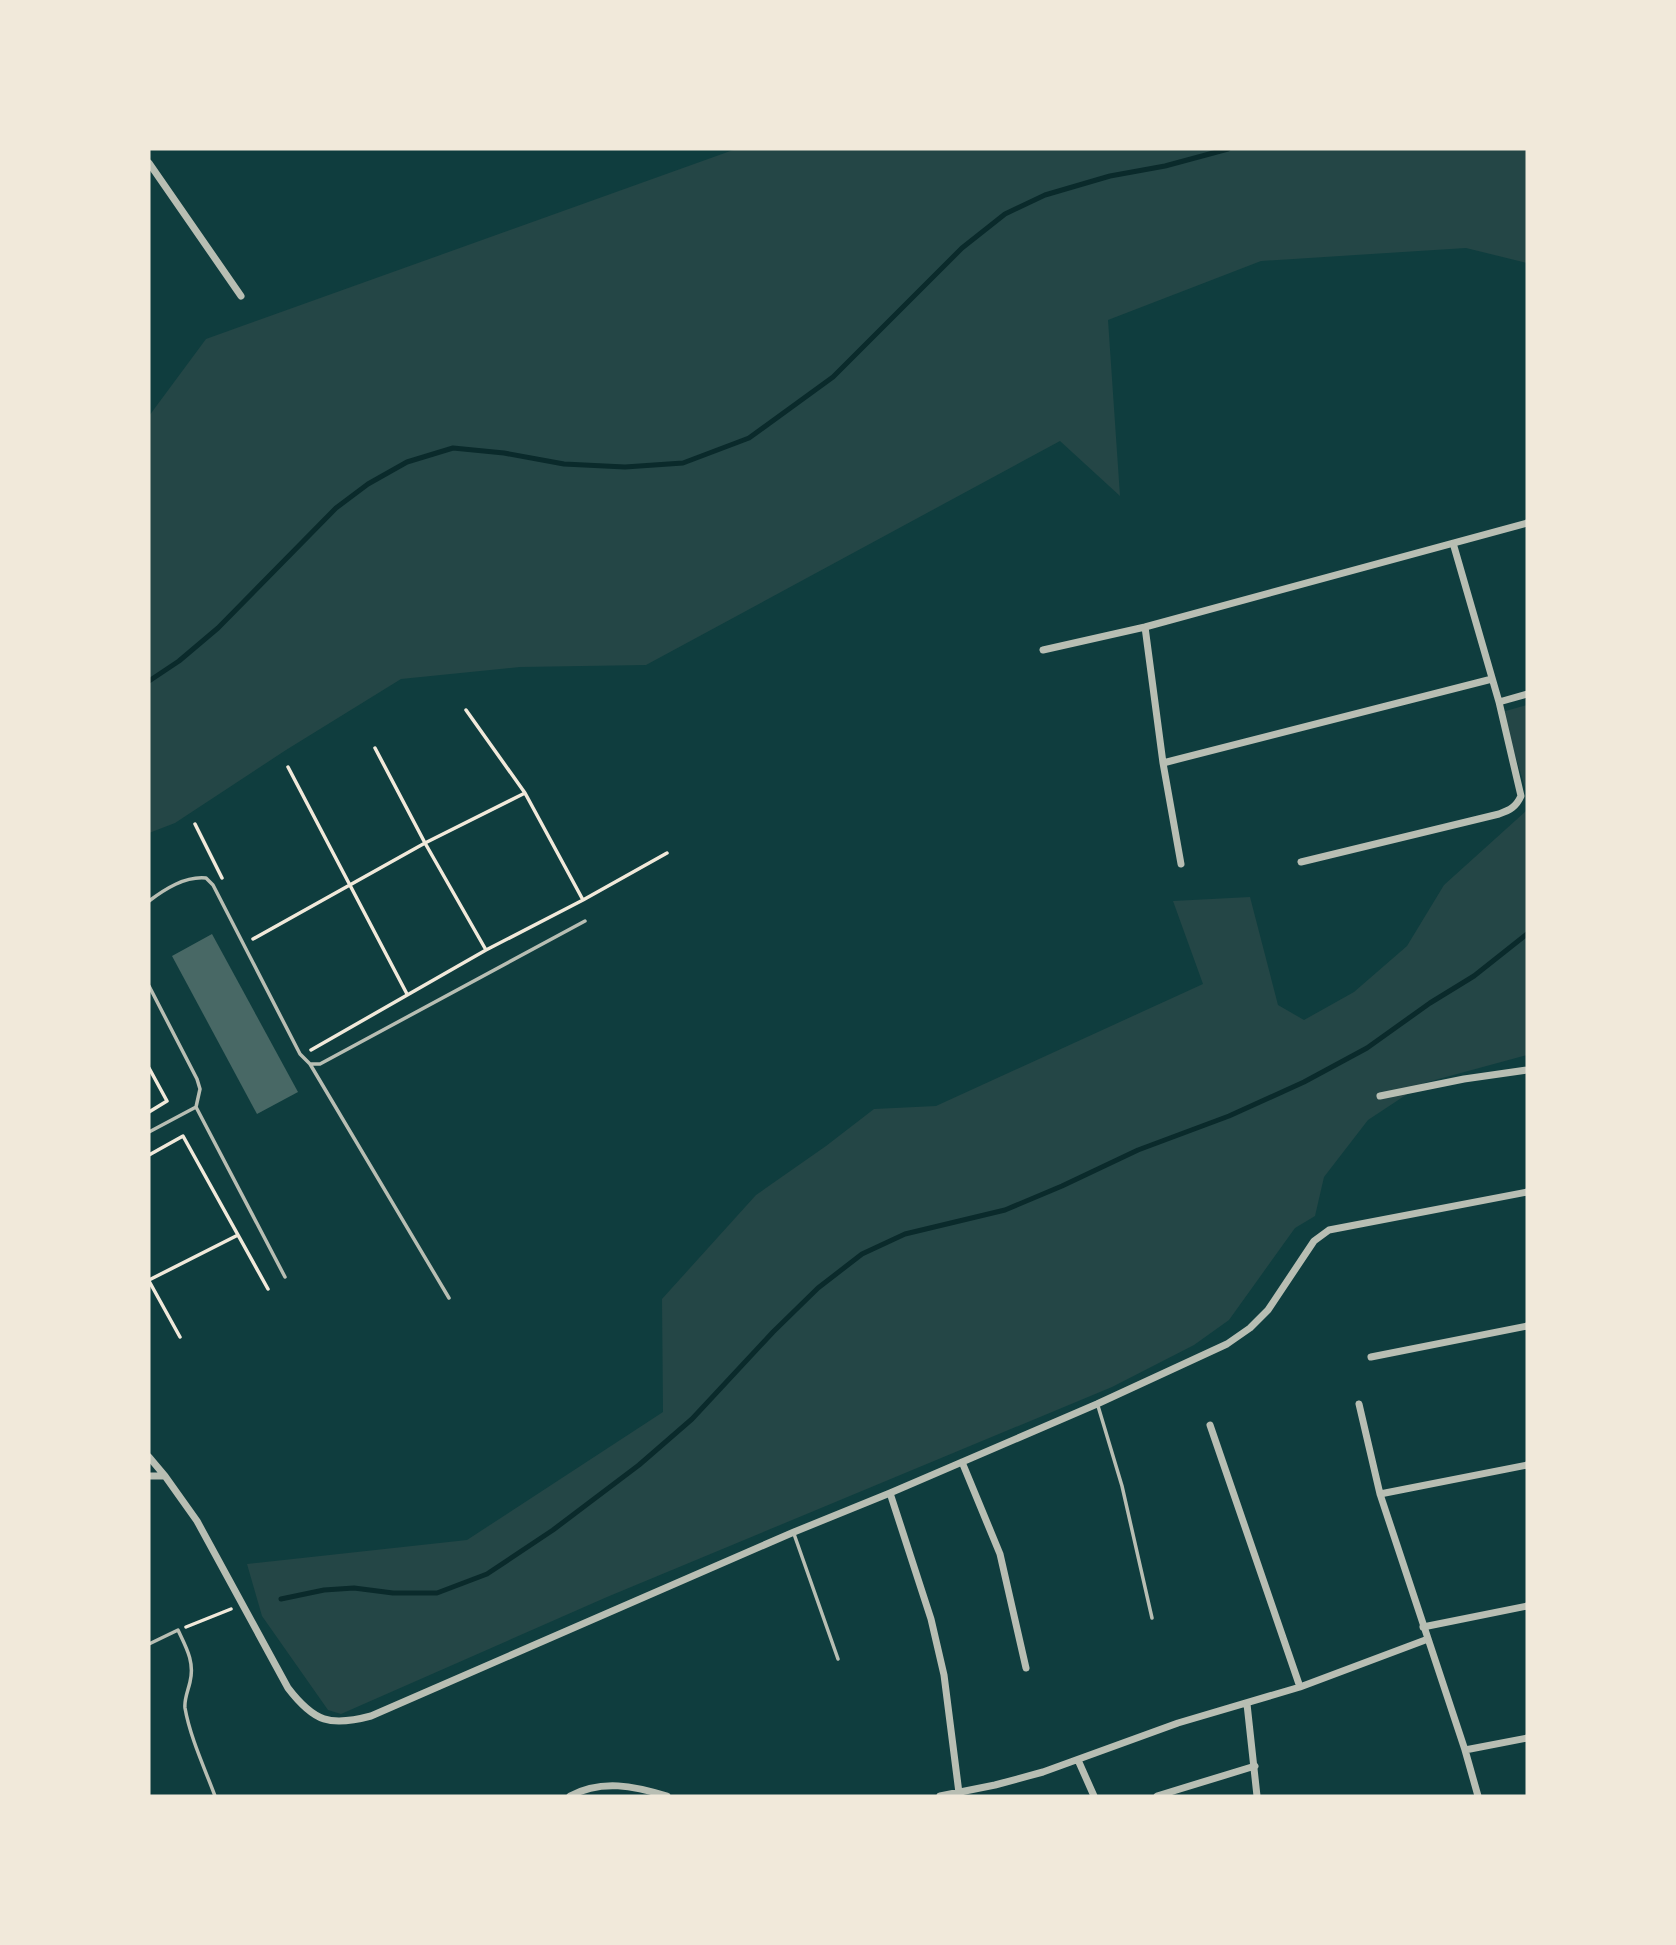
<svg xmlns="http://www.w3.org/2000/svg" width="1676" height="1945" viewBox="0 0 1676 1945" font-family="'Varela Round',sans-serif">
  <rect width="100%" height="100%" fill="#0f3d3e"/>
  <path fill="#244646" d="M736 149H1527V263L1466 248 1261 261 1108 320 1120 496 1060 441 646 665 520 667 401 679 286 750 175 823 149 833V416L206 339Z
    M1527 705V794L1502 712Z
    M1527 810V1055L1424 1083 1368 1120 1324 1177 1315 1216 1295 1228 1229 1320 1194 1345 1112 1387 607 1597 341 1714 328 1710 262 1616 247 1564 467 1540 663 1412 662 1299 756 1195 826 1146 874 1109 936 1106 1203 984 1173 901 1250 897 1278 1005 1304 1020 1354 992 1407 946 1444 885Z"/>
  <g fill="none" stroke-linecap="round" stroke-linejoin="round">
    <path stroke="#0a2a2b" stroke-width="5" d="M149 681 179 661 218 628 336 508 368 484 407 462 453 448 504 453 564 464 625 467 683 463 749 438 833 377 962 248 1005 214 1045 195 1110 176 1165 166 1228 149
      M281 1599 324 1590 354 1588 393 1593H437L487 1574 553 1530 639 1465 692 1419 773 1332 818 1288 862 1254 905 1234 1005 1210 1062 1186 1138 1150 1229 1116 1304 1082 1367 1048 1430 1003 1474 976 1527 934"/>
  </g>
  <path fill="#486865" d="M212 934 298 1092 257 1114 172 956Z"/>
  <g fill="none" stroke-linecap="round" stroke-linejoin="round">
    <path stroke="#f1e9da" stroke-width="3.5" d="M466 710 525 793 583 900
      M375 748 425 843 486 950
      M288 767 407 994
      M195 824 222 878
      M253 939 425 843 525 793
      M311 1050 486 950 583 900 667 853
      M149 1068 167 1101 149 1112
      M149 1155 183 1136 268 1289
      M149 1280 238 1235
      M149 1281 180 1337
      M186 1627 231 1609"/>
    <path stroke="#b8beb3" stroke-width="3.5" d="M149 901C165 889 185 876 206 878L213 885 300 1054 310 1064H320L585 921
      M149 986 197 1079 200 1089 196 1107 149 1132
      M310 1064 449 1298
      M196 1107 285 1277
      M1098 1406 1122 1486 1152 1618
      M794 1534 838 1659
      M149 1644 178 1630C186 1647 195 1662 190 1682 188 1691 184 1699 185 1708 190 1737 205 1769 215 1796"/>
    <path stroke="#b8beb3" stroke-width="7" d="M149 163 241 296
      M1145 627 1163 763 1181 864
      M1043 650 1145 627 1527 523
      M1499 702 1527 694
      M1163 763 1492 679
      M1301 862 1499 814C1510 810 1516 807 1521 796L1499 702 1453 543
      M1380 1096 1464 1079 1527 1070
      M1371 1357 1527 1326
      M1359 1404 1380 1494 1465 1750 1478 1796
      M1210 1425 1300 1687
      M149 1457 165 1476
      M962 1462 1000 1554 1026 1668
      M149 1476H165L197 1521 288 1688C314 1722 330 1727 371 1716L794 1532 890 1493 1097 1404 1227 1344 1250 1328 1268 1310 1314 1241 1329 1230 1527 1192
      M890 1493 931 1619 944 1675 959 1793
      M1380 1494 1527 1465
      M1423 1627 1527 1606
      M1247 1704 1257 1796
      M1465 1750 1527 1738
      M1078 1760 1094 1796
      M570 1796C602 1779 634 1786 667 1796
      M940 1796 995 1785 1043 1772 1178 1723 1300 1687 1428 1639
      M1157 1796 1255 1766"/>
  </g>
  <rect width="1676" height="1945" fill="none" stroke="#f1e9da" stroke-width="301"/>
</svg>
